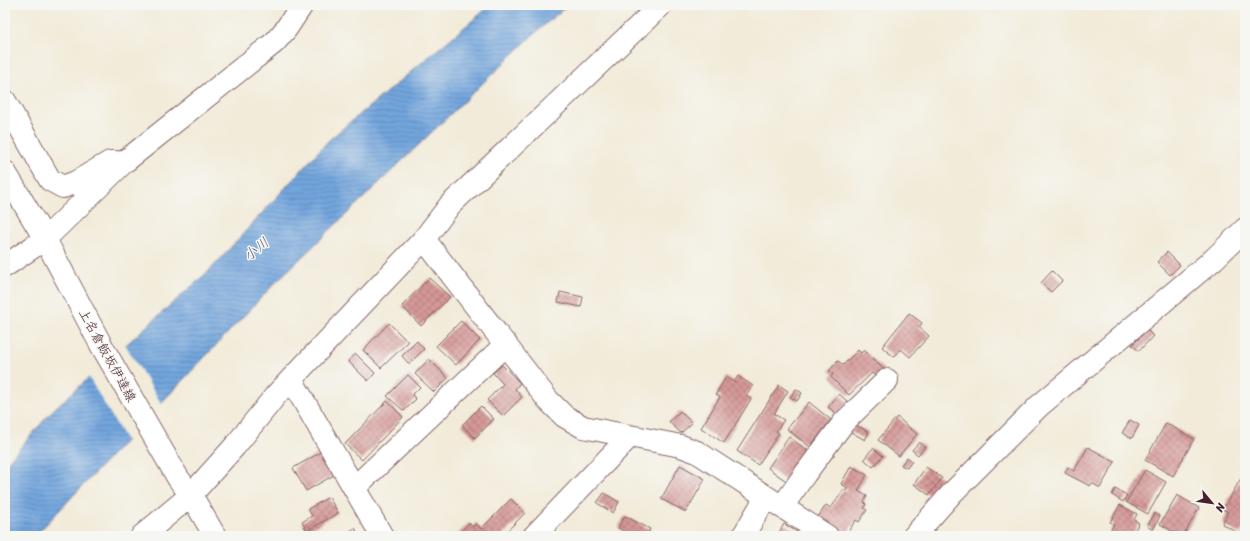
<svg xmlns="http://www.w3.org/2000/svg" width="1250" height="541" viewBox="0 0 1250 541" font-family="Sriracha,'Klee One',sans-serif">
  <defs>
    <pattern id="water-rules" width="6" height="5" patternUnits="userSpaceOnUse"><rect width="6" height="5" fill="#72a6de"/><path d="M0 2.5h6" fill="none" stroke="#6087b4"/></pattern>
    <pattern id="building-cross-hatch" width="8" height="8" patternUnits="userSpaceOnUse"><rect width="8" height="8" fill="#d59997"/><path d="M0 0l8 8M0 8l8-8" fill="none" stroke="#af7c7b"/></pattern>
  </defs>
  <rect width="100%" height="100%" fill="#f6f6f2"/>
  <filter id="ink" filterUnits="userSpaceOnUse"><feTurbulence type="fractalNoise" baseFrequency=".025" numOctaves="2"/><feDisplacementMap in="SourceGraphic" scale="8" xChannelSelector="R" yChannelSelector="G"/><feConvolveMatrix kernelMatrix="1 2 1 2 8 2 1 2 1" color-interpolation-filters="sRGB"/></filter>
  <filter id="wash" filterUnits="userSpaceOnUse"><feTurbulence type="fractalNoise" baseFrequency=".012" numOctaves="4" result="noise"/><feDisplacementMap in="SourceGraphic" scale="16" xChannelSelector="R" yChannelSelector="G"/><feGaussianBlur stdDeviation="0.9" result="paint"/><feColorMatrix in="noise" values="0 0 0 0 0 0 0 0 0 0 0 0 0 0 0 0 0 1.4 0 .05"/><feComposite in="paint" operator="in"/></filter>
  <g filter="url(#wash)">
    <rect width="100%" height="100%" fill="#f2ebd9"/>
    <path fill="url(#water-rules)" stroke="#5e6284" d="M491 5H568L535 33 277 281 35 536H5V465L54 409 211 269 329 140Z"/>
    <path fill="#f2ebd9" d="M125 344 162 405 127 442 88 376Z"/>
    <g id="blocks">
      <path fill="url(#building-cross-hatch)" d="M1167 252 1180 265 1170 275 1157 262Z
        M1052 271 1062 281 1051 292 1041 283Z
        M429 278 450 297 421 326 402 306Z
        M560 292 583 297 581 307 558 302Z
        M909 313 922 323 919 327 929 336 910 357 901 349 894 357 882 347Z
        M461 321 480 340 456 365 436 346Z
        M389 323 408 342 381 368 363 350Z
        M1147 330 1153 336 1139 351 1132 345Z
        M417 341 424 349 409 364 402 356Z
        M858 350 861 353 864 350 885 371 877 378 872 373 849 395 831 377 833 374 829 371 838 361 843 365Z
        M356 354 375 373 368 381 348 361Z
        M429 359 448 378 434 392 415 374Z
        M502 365 520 383 515 389 522 397 503 416 487 400 503 384 493 373Z
        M408 375 420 387 412 395 416 399 404 411 387 396Z
        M738 376 753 386 746 396 751 399 724 443 701 428 720 397 716 394 726 377 734 382Z
        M779 385 788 391 774 414 784 420 776 431 779 433 758 465 737 451Z
        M796 389 802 393 797 401 790 397Z
        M839 394 848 402 837 414 828 407Z
        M387 401 403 417 362 460 345 444Z
        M809 402 831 420 810 447 787 429Z
        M481 406 494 419 475 438 462 425Z
        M680 411 692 423 681 433 669 422Z
        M897 417 917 434 899 456 878 440Z
        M1130 420 1139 425 1132 438 1122 433Z
        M1166 423 1194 439 1173 476 1145 460Z
        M855 425 869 432 865 440 851 432Z
        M789 437 810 452 789 483 768 468Z
        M919 442 925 447 918 455 912 450Z
        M1088 447 1115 462 1100 488 1092 483 1090 486 1065 473 1068 467 1074 471Z
        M873 448 883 456 873 467 864 459Z
        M321 452 334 475 306 491 293 468Z
        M907 457 912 461 907 468 901 465Z
        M680 465 705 479 686 512 661 499Z
        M851 466 867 475 858 491 867 496 864 502 866 504 864 508 867 510 859 522 856 520 845 536H843L817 519 826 505 831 508 844 489 846 491 848 488 841 484Z
        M926 467 942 478 929 495 914 484Z
        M1145 470 1166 482 1148 514 1126 502Z
        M1243 475 1245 477V516L1243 519 1245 520V526L1240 534 1222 524 1228 512 1223 509Z
        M1115 489 1127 495 1123 502 1112 495Z
        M604 493 619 502 613 513 597 503Z
        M1177 495 1199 508 1183 536H1181L1160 524Z
        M329 497 338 513 307 531 302 522 312 516 308 509Z
        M511 499 525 513 502 536H456L469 523 473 527 476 523 481 529Z
        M1120 505 1137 514 1134 520 1139 523 1131 536H1114L1109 533 1114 524 1110 522Z
        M1155 513 1160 516 1153 530 1147 526Z
        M625 516 650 529 647 536H633L618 528Z
        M784 524 804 536H777Z
        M355 528 359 536H341Z"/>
    </g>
  </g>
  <g filter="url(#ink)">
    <use href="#blocks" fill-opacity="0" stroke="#856668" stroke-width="1"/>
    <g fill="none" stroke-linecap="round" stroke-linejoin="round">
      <defs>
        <path id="minor" d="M5 101 50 180 63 187 76 182 110 162H116
          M424 239 548 400 564 416 583 427 681 446 697 452 827 536
          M5 266 45 239 123 163 275 42 286 29 302 5
          M291 379 382 536
          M354 488 506 344
          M782 507 805 474 844 422 887 380
          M142 536 191 495 235 446 276 395 424 239 450 205 661 5
          M534 536 630 436
          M743 536 766 497
          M914 536 953 492 1039 406 1214 259 1245 229"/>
        <path id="primary" d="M5 172 45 239 100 343 178 478 191 495 215 536"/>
      </defs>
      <use href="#minor" stroke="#856668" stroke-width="24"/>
      <use href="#primary" stroke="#856668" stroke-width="24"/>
      <use href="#minor" stroke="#fff" stroke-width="22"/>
      <use href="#primary" stroke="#fff" stroke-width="22"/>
    </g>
  </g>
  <g text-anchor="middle" stroke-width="3" stroke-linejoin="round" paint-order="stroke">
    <g font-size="13" fill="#4a1f2b" stroke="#f6f6f2">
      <text transform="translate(108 355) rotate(61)" y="5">上名倉飯坂伊達線</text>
    </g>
    <g font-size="14" font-style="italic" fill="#5a5573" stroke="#f6f6f2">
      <text transform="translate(256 249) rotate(-40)" y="5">小川</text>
    </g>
  </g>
  <rect width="1250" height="541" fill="none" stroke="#f6f6f2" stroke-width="20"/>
  <g transform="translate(1212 503) rotate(119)" stroke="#f6f6f2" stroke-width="3" paint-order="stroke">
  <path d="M0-3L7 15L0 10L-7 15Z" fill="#4a1f2b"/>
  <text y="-6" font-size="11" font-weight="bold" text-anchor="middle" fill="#4a1f2b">N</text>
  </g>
</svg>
